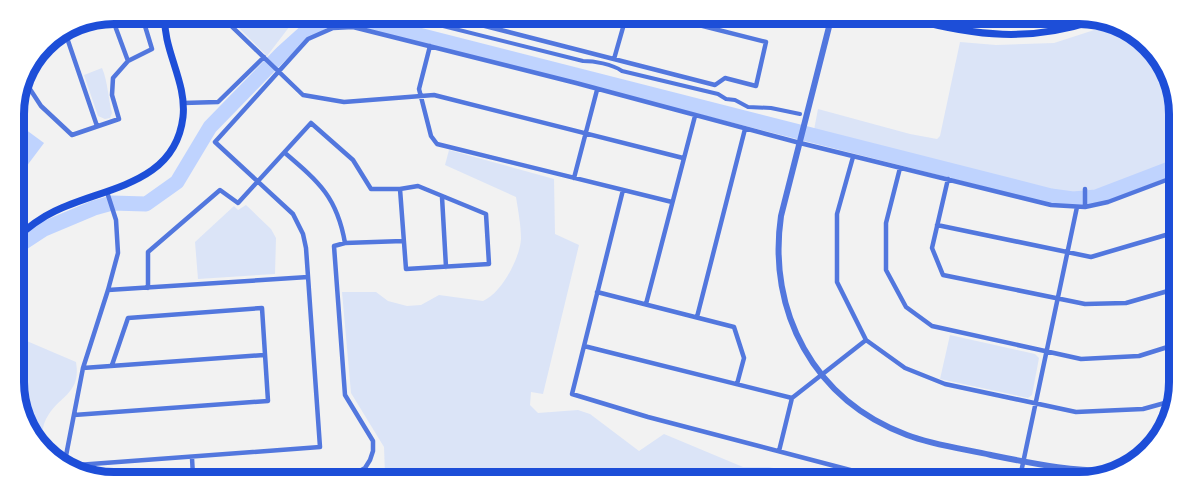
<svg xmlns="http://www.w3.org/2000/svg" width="1193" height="496" viewBox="0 0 1193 496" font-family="Signika,sans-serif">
  <rect width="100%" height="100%" fill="#f2f2f2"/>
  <path fill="#dbe4f7" d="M229 14 289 15 293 22 267 56 228 17Z
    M1119 22 1159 52 1179 100 1177 162C1135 178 1101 195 1054 193L814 130 818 109 910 134 937 139 940 136 960 42 996 45 1054 43Z
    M102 68C108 82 108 98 112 113L110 118 105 119 98 116 84 75Z
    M449 150 554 179 555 234 579 245 543 394 531 392 530 405 538 413 578 410 590 414 639 451 664 434 743 467H769L822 480 383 477 385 474 384 447 351 393 342 292H376L388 301 407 306 421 305 439 295 483 301C501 294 520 258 521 239 521 225 518 210 516 197L445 165Z
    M246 205 271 229 276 238 275 274 198 279 195 242 234 206 238 210Z
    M950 335 1035 354 1039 358 1032 395 1028 398 940 379Z
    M15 336 76 362C82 397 55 395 44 424 42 431 41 440 40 448L34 444 15 402Z"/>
  <path fill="#bfd3fe" d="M14 121 44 143 14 183Z"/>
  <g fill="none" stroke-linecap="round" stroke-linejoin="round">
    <path stroke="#bfd3fe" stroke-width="15" d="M15 248 44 229 94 208 112 203 146 204 177 182 210 127 283 52 303 34 324 21 356 19 1051 196 1073 199 1096 197 1177 166"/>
    <path stroke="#5277de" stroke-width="4" d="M293 15 295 19 299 15
      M403 16 583 61C594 61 612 64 622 71L718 94 726 99 735 100 748 107 771 108 800 114"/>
    <path stroke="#5277de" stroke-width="4.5" d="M225 14 224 19 303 95 344 102 434 95 683 158
      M446 16 715 85 725 78 756 86 766 42 671 18
      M712 28 715 18
      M65 32 97 126
      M430 46 419 89 431 136 437 144 672 202
      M614 59 626 17
      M128 61 152 49 145 26 148 14
      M26 83 41 106 72 135 119 119 112 95 113 78 128 61 111 15
      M183 103 218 102 264 57
      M285 153C319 182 337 197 345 243
      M853 157 837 214V282L866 340 905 368 945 384 1076 412 1143 409 1172 401
      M900 168 886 223V270L906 307 932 326 1081 359 1139 356 1174 345
      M574 178 597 90
      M948 179 932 248 943 275 1085 304 1126 303 1175 289
      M1085 189V207
      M623 190 572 394 648 417 892 481
      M442 197 446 267
      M937 225 1091 257 1176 232
      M148 288V252L220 190 238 203 311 123 353 160 371 189H400L418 186 486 214 489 264 406 269 400 189
      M108 290 308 277
      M597 292 734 327 744 358 737 384
      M646 304 695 116
      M697 317 745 129
      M584 346 792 398 866 340
      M83 368 264 355
      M74 415 268 401 262 308 128 318 112 365
      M779 451 792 398
      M192 458 193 476
      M64 466 320 447 306 248 303 234 293 214 215 142 308 39 333 28 353 27 576 83 800 143 1051 205 1085 207 1108 202 1177 176
      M64 466 83 368 108 290 118 253 116 220 107 192
      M350 477 365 468 370 460 373 451V441L345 395 334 246 345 243 403 241
      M1019 482 1077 207"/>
    <path stroke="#5277de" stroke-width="6" d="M831 19 781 216C767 312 814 400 907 435 933 445 964 449 991 455 1035 464 1078 473 1123 470"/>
    <path stroke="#1d4ed8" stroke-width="7" d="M912 19C976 36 1029 42 1093 21
      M14 240C26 229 40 218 55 211 104 187 175 185 183 117 187 81 162 49 165 14"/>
  </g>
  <path d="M0 0H1193V496H0ZM114 24H1079A90 90 0 0 1 1169 114V382A90 90 0 0 1 1079 472H114A90 90 0 0 1 24 382V114A90 90 0 0 1 114 24Z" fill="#fff" fill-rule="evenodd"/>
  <path fill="none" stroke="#1d4ed8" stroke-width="8" d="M114 24H1079A90 90 0 0 1 1169 114V382A90 90 0 0 1 1079 472H114A90 90 0 0 1 24 382V114A90 90 0 0 1 114 24Z"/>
</svg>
